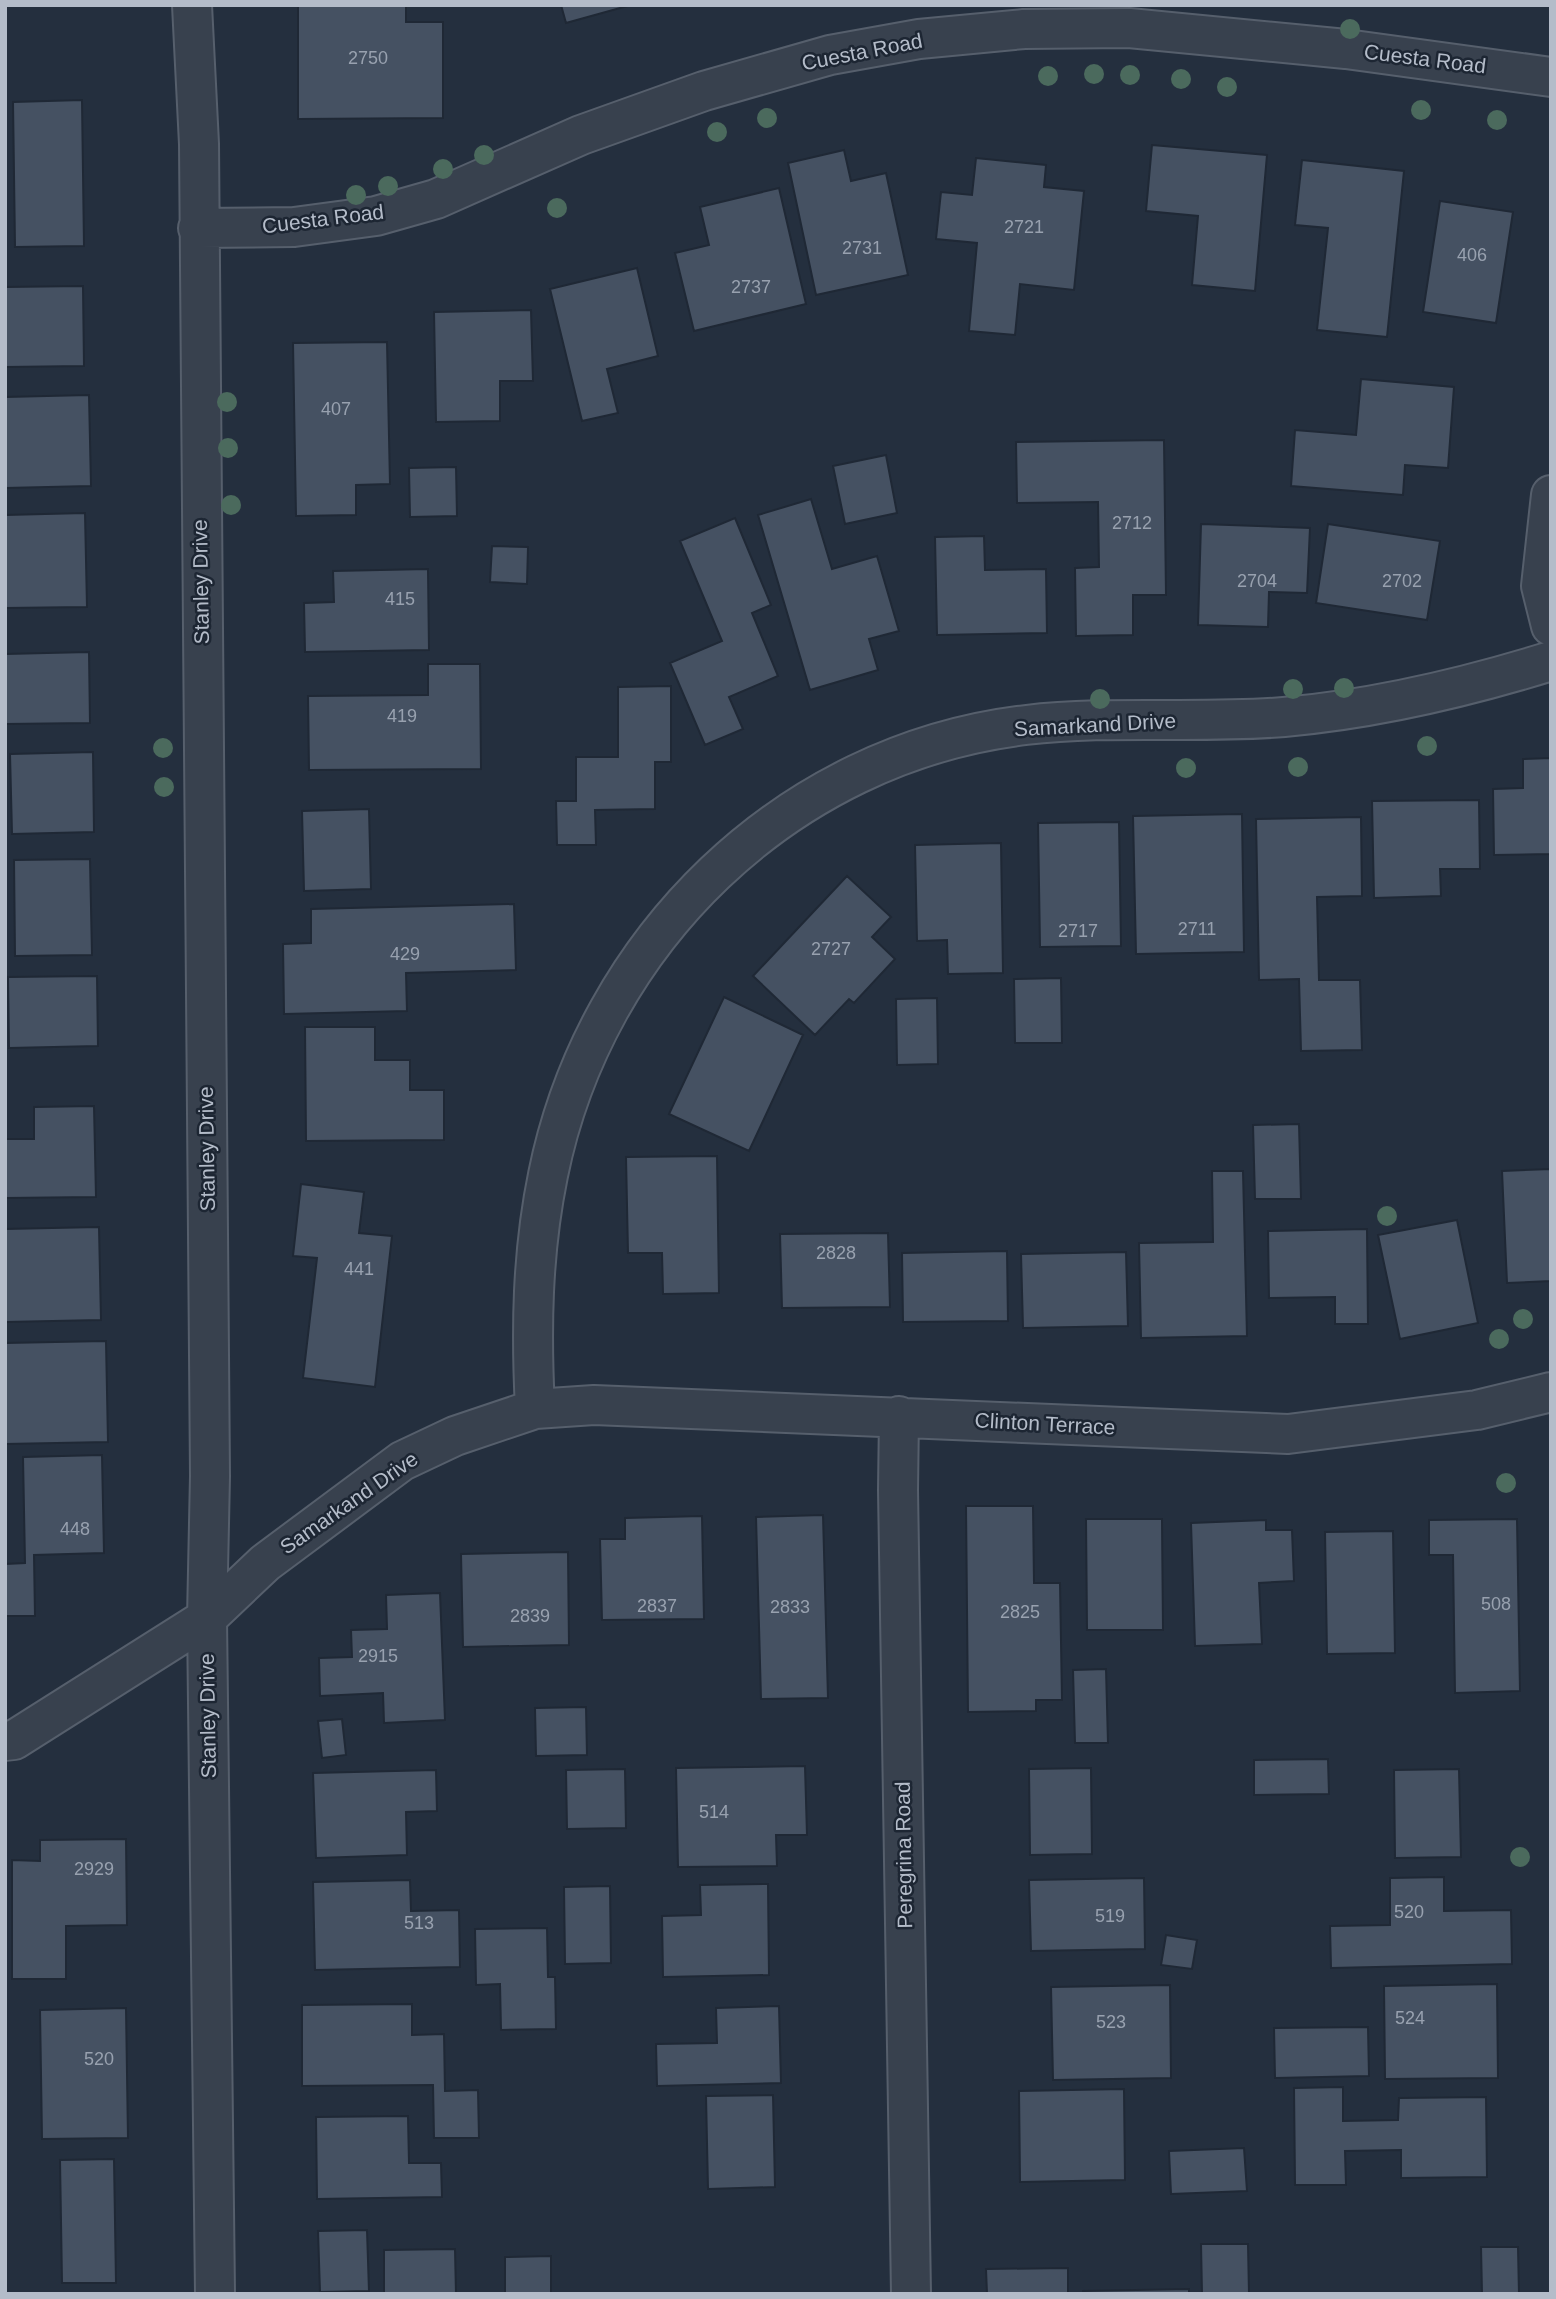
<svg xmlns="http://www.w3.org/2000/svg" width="1556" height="2299" viewBox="0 0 1556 2299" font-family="Arial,sans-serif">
  <rect width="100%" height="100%" fill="#242f3e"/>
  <path fill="#455162" stroke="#1f2835" stroke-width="2" d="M298 5H406V22H443V118L298 119Z
    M561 5H631L566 23Z
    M82 100 84 246 15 247 13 102Z
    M1152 145 1267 155 1255 291 1192 285 1198 216 1146 211Z
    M844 150 851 181 886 173 908 275 816 295 788 163Z
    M976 158 1046 165 1044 187 1084 191 1074 290 1020 284 1015 335 969 331 977 243 936 239 941 192 972 195Z
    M1302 160 1404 171 1387 337 1317 330 1328 228 1295 225Z
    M779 188 806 304 694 331 675 253 709 245 700 207Z
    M1440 201 1513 212 1496 323 1423 312Z
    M637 268 658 356 607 369 618 413 582 421 550 289Z
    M83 286 84 366 5 367V287Z
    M531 310 533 381H500V421L436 422 434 312Z
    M387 342 390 484 356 485V515L296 516 293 343Z
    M1361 379 1454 387 1448 468 1405 465 1403 495 1291 486 1295 430 1356 435Z
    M89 395 91 486 5 488V397Z
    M1164 440 1166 595H1133V635L1076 636 1075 568 1099 567 1098 502 1017 503 1016 442Z
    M886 455 897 513 845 524 833 466Z
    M456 467 457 516 410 517 409 468Z
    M811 499 832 569 877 556 899 631 869 639 878 670 810 690 758 515Z
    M85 513 87 607 5 608V515Z
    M735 518 771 605 752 613 778 676 729 697 743 729 705 745 670 663 722 641 680 541Z
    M1201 524 1310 528 1307 593 1269 592 1268 627 1198 625Z
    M1328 524 1440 541 1427 620 1316 603Z
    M984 536 985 570 1046 569 1047 633 937 635 935 537Z
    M492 546 528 547 527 584 490 582Z
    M428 569 429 650 305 652 304 603 334 602 333 571Z
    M89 652 90 723 5 724V654Z
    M428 664H480L481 769 309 770 308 696 428 695Z
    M671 686V762H655V809L595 810 596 845H557L556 801H576V757H618V687Z
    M93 752 94 832 12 834 10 754Z
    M1551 758V854L1494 855 1493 789 1523 788V759Z
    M1479 800 1480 869H1440L1441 896 1374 898 1372 801Z
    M369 809 371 889 304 891 302 811Z
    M1242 814 1244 952 1136 954 1133 816Z
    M1361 817 1362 896 1317 897 1319 980H1360L1362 1050 1301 1051 1299 979 1259 980 1256 819Z
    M1119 822 1121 946 1040 947 1038 823Z
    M1001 843 1003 973 948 974 947 940 917 941 915 845Z
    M90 859 92 955 15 956 14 860Z
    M847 876 891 917 872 937 895 959 854 1003 849 999 815 1035 753 976Z
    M514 904 516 970 406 973 407 1011 284 1014 283 944 311 943V909Z
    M97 976 98 1046 9 1048 8 977Z
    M1061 978 1062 1043H1015L1014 979Z
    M724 997 803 1035 749 1151 669 1114Z
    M937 998 938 1064 897 1065 896 999Z
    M305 1027H375V1060H410V1090H444V1140L306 1141Z
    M94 1106 96 1197 5 1198V1139H34V1107Z
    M1299 1124 1301 1199H1255L1253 1125Z
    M717 1156 719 1293 663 1294 662 1253H628L626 1157Z
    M1551 1169V1281L1507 1283 1502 1171Z
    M1212 1171H1243L1247 1336 1141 1338 1139 1243 1213 1242Z
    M301 1184 364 1192 359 1233 392 1236 375 1387 303 1378 317 1258 293 1256Z
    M1457 1220 1478 1323 1400 1339 1378 1235Z
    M99 1227 101 1320 5 1322V1229Z
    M1367 1229 1368 1324H1335V1297L1269 1298 1268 1231Z
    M888 1233 890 1307 782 1308 780 1234Z
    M1007 1251 1008 1321 903 1322 902 1253Z
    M1126 1252 1128 1326 1023 1328 1021 1254Z
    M106 1341 108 1442 5 1444V1343Z
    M102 1455 104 1553 34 1555 35 1616H5V1564L25 1563 23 1457Z
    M966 1506H1033L1034 1583H1060L1062 1700H1036V1711L968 1712Z
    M823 1515 828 1698 761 1699 756 1517Z
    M702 1516 704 1619 602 1620 600 1539H625V1518Z
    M1086 1519H1162L1163 1630H1087Z
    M1517 1519 1520 1691 1455 1693 1453 1555H1429V1520Z
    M1266 1520V1530H1292L1294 1581 1259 1583 1262 1644 1195 1646 1191 1523Z
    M1393 1531 1395 1653 1327 1654 1325 1532Z
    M568 1552 569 1645 463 1647 461 1554Z
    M440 1593 445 1720 384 1723 383 1693 320 1696 319 1658 352 1657 351 1630 387 1629 386 1595Z
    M1106 1669 1108 1743H1075L1073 1670Z
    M586 1707 587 1755 536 1756 535 1708Z
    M342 1719 346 1755 322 1758 318 1721Z
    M1328 1759 1329 1794 1254 1795V1760Z
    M805 1766 807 1835H776L777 1866 678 1867 676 1768Z
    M1091 1768 1092 1854 1030 1855 1029 1769Z
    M625 1769 626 1828 567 1829 566 1770Z
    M1459 1769 1461 1857 1395 1858 1394 1770Z
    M436 1770 437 1811 406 1812 407 1855 316 1858 313 1773Z
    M126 1839 127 1925 66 1926V1979H12V1860L40 1861V1840Z
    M1444 1877V1911L1511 1910 1512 1964 1331 1968 1330 1926 1390 1925V1878Z
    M1144 1878 1145 1949 1031 1951 1029 1880Z
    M410 1880 411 1911 459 1910 460 1967 315 1970 313 1882Z
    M768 1884 769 1975 663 1977 662 1916 701 1915 700 1885Z
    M610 1886 611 1963 565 1964 564 1887Z
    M547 1928 548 1977H555L556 2029 501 2030 500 1984 476 1985 475 1929Z
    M1166 1935 1197 1940 1192 1969 1161 1965Z
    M1497 1984 1498 2078 1385 2079 1384 1986Z
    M1170 1985 1171 2078 1053 2080 1051 1987Z
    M412 2004V2035L444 2034 445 2091 478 2090 479 2138H434L433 2085 302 2086V2005Z
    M779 2006 781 2083 657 2086 656 2044 717 2043 716 2008Z
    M126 2008 128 2138 42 2139 40 2010Z
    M1368 2027 1369 2076 1275 2078 1274 2028Z
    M1343 2087V2121L1398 2120 1399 2098 1486 2097 1487 2177 1401 2178V2150L1345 2151 1346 2185H1295L1294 2088Z
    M1124 2089 1125 2180 1020 2182 1019 2091Z
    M773 2095 775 2187 708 2189 706 2096Z
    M408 2116 409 2163H441L442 2197 317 2199 316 2117Z
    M1244 2148 1247 2191 1171 2194 1169 2151Z
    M114 2159 116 2283H62L60 2160Z
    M367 2230 369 2291 320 2292 318 2231Z
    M1201 2244H1248L1249 2294H1202Z
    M1481 2247H1518L1519 2294H1482Z
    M455 2249 456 2294H384V2250Z
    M551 2256V2294H505V2257Z
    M1068 2268V2294H987L986 2269Z
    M1189 2289V2294H1083V2291Z"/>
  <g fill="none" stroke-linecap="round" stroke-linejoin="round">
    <defs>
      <path id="street" d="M192 5 199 144 210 1476 207 1618 215 2294
        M198 228 294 227 376 216 436 199 581 135 704 91 830 55 919 39 1024 29 1129 28 1346 49 1551 77
        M1551 495 1541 586 1551 626
        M535 1409C531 1330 532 1253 548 1175 595 941 787 753 1026 725 1111 715 1198 724 1284 717 1375 709 1464 688 1551 661
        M899 1416 898 1490 911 2294
        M5 1741 14 1740 207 1618 265 1563 402 1461 455 1436 535 1409 594 1405 1288 1434 1477 1410 1551 1392"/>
    </defs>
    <use href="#street" stroke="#565f6c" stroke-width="42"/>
    <use href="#street" stroke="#38414e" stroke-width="38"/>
  </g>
  <g fill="#4b6a5d">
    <circle cx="1350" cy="29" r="10"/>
    <circle cx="1094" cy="74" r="10"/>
    <circle cx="1130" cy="75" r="10"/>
    <circle cx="1048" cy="76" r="10"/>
    <circle cx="1181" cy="79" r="10"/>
    <circle cx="1227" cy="87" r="10"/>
    <circle cx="1421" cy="110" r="10"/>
    <circle cx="767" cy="118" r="10"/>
    <circle cx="1497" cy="120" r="10"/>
    <circle cx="717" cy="132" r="10"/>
    <circle cx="484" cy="155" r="10"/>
    <circle cx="443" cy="169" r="10"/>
    <circle cx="388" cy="186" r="10"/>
    <circle cx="356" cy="195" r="10"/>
    <circle cx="557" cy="208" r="10"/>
    <circle cx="227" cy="402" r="10"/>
    <circle cx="228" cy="448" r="10"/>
    <circle cx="231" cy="505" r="10"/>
    <circle cx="1344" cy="688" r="10"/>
    <circle cx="1293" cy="689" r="10"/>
    <circle cx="1100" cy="699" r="10"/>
    <circle cx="1427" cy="746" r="10"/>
    <circle cx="163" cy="748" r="10"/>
    <circle cx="1298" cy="767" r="10"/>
    <circle cx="1186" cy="768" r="10"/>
    <circle cx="164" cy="787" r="10"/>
    <circle cx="1387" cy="1216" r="10"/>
    <circle cx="1523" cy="1319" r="10"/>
    <circle cx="1499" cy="1339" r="10"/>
    <circle cx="1506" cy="1483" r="10"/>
    <circle cx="1520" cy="1857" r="10"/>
  </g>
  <g text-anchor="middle" stroke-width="5" stroke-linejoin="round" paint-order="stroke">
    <g font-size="18" fill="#98a1af">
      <text x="368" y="64">2750</text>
      <text x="1024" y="233">2721</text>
      <text x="862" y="254">2731</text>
      <text x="1472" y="261">406</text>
      <text x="751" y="293">2737</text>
      <text x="336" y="415">407</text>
      <text x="1132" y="529">2712</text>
      <text x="1257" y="587">2704</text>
      <text x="1402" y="587">2702</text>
      <text x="400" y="605">415</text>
      <text x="402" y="722">419</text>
      <text x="1197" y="935">2711</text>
      <text x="1078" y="937">2717</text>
      <text x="831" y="955">2727</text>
      <text x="405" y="960">429</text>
      <text x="836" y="1259">2828</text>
      <text x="359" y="1275">441</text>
      <text x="75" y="1535">448</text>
      <text x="1496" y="1610">508</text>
      <text x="657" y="1612">2837</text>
      <text x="790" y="1613">2833</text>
      <text x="1020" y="1618">2825</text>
      <text x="530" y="1622">2839</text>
      <text x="378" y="1662">2915</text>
      <text x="714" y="1818">514</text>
      <text x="94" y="1875">2929</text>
      <text x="1409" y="1918">520</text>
      <text x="1110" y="1922">519</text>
      <text x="419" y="1929">513</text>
      <text x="1410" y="2024">524</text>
      <text x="1111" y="2028">523</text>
      <text x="99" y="2065">520</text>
    </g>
    <g font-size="21" fill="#b4bcc9" stroke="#1d2633">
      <text transform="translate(862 52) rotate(-11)" y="7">Cuesta Road</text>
      <text transform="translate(1425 59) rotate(7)" y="7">Cuesta Road</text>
      <text transform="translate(323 219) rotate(-7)" y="7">Cuesta Road</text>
      <text transform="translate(201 582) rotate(-91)" y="7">Stanley Drive</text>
      <text transform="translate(1095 725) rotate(-3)" y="7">Samarkand Drive</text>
      <text transform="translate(207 1149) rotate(-91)" y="7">Stanley Drive</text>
      <text transform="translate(1045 1424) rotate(3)" y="7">Clinton Terrace</text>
      <text transform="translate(349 1503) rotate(-35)" y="7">Samarkand Drive</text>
      <text transform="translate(208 1716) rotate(-91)" y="7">Stanley Drive</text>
      <text transform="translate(904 1855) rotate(-91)" y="7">Peregrina Road</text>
    </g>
  </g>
  <rect width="1556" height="2299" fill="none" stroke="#b4bcc9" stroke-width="14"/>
</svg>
